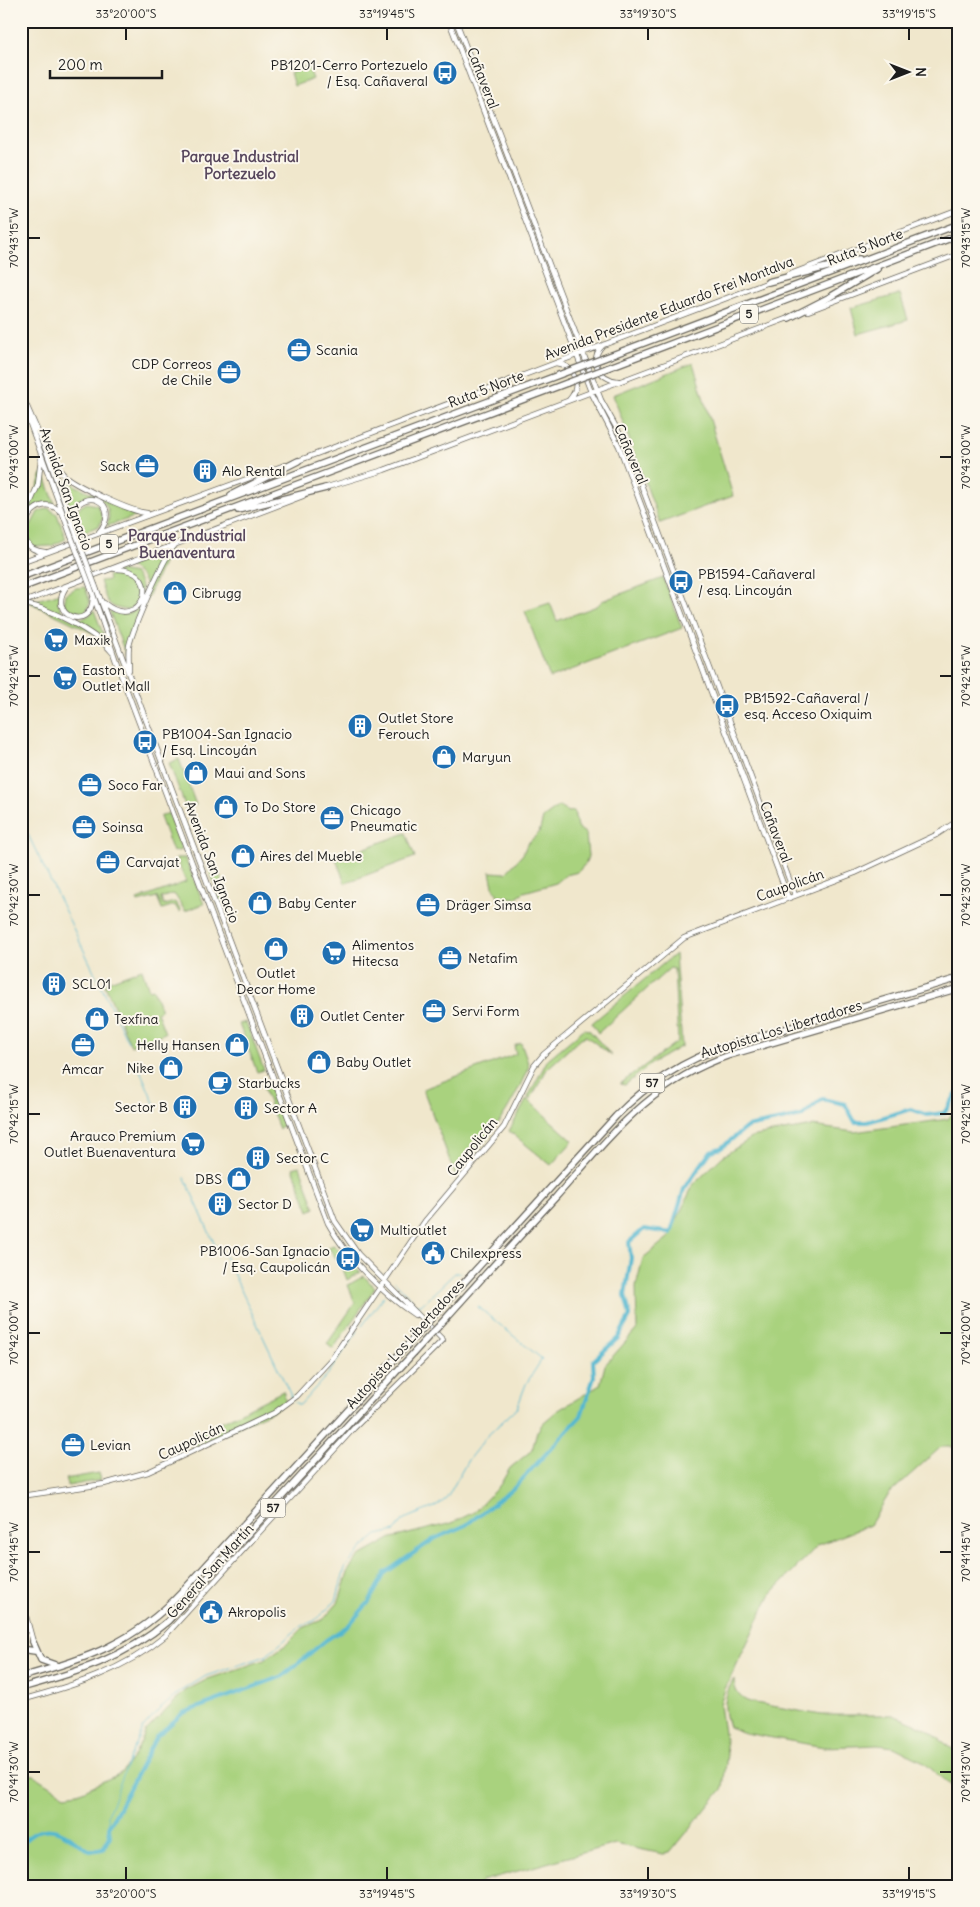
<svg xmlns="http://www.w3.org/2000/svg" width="980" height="1907" viewBox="0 0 980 1907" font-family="Delius,sans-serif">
  <rect width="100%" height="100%" fill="#fbf7ec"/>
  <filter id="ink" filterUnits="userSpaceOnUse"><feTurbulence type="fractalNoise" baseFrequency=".02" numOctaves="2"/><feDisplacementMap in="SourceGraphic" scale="10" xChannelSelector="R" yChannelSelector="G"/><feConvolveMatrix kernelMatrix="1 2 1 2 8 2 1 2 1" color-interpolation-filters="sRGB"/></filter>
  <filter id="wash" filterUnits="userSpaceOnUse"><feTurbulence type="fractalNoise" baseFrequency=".0096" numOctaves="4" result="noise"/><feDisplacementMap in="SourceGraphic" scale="20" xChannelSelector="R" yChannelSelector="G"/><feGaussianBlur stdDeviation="1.12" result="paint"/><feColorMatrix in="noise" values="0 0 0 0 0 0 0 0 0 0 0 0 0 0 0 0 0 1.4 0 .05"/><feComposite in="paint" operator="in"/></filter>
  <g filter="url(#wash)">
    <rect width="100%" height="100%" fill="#f0e7cc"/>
    <path fill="#a9d27e" stroke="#62774d" d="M308 66 313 79 294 86 290 73Z
      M900 294 908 320 858 334 851 308Z
      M693 363 733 496 660 523 613 395Z
      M43 471 55 504C33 498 27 515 21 532Z
      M61 476 72 484 140 515 107 526C117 498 83 485 71 510L60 478Z
      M87 503 97 505 103 517 99 526 81 533C76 519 71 510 87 503Z
      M48 508 57 514 66 539 51 546 34 547 28 540 29 529 38 512Z
      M169 550 128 642 126 656 109 610C141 627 164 582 128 567Z
      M120 571 135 574C145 588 144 601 128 610 106 608 106 600 100 581L109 580 108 576Z
      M663 578 682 628 550 678 525 611 550 603 557 621 597 606 602 601Z
      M85 587 90 602 86 612C78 618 68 615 64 606L66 594 76 588Z
      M61 593 58 602 63 614C75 622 85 621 94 610L105 639 29 602Z
      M179 759 196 805 186 808 169 763Z
      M559 806 569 812 574 811 577 827 586 834 588 856 586 863 578 872 566 875 556 883 524 892 515 898 498 896 493 886 490 872 506 873 523 854 527 844 539 833 543 818Z
      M168 813 182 850 173 852 160 817Z
      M406 833 415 857 345 883 336 859Z
      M176 858H185L204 904 185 911 175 895 172 894 161 898 163 905 175 902 181 911 179 912 175 905 162 909 157 897 138 902 137 900 186 882Z
      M214 860 229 900 221 903 207 863Z
      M675 954 682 1046 651 1064 625 1085 620 1084 678 1041 674 969 670 968 598 1033 592 1023Z
      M142 969 149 990 153 989 161 1010 157 1012 165 1033 131 1046 104 983Z
      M246 1022 264 1070 257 1072 239 1024Z
      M584 1029 589 1030 612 1056 586 1036 581 1038 547 1069 530 1100 528 1097 548 1059Z
      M521 1043 529 1066C509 1113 489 1138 456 1177L423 1089 516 1054 514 1046Z
      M269 1084 284 1124 279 1129 263 1087Z
      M527 1099 573 1141 551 1165 509 1131Z
      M959 1106V1447H941L889 1494 870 1525 818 1545 770 1595 725 1689 720 1705 727 1754 723 1788 670 1853 663 1854 615 1844 482 1881 478 1886H21V1774L34 1775 65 1795 78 1793 121 1773 135 1755 146 1731 185 1691 208 1679 264 1660 287 1644 303 1628 324 1619 338 1603 349 1570 358 1557 392 1538 452 1523 474 1512 500 1485 510 1468 532 1450 537 1432 543 1423 557 1411 600 1385 605 1365 637 1329 636 1286 643 1258 669 1237 693 1185 723 1156 755 1136 813 1126 854 1132 948 1119Z
      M300 1166 315 1208 309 1211 293 1168Z
      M334 1245 358 1270 361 1272 347 1280 342 1266 328 1247Z
      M364 1276 375 1288 333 1349 327 1344 355 1303 348 1285Z
      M283 1391 286 1400 275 1410 194 1446 189 1444 187 1439Z
      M99 1473 101 1480 68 1486 65 1479Z
      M734 1679C734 1691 740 1699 750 1702L821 1715H893L925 1728 959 1754V1793L922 1761 894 1747 878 1745 824 1747 745 1733 729 1727C723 1708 723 1697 734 1679Z"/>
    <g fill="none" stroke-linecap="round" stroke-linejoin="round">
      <path stroke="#52b7d0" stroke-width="1" d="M21 820 128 1042
        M137 1063 157 1110
        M185 1178 218 1252 224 1254 292 1398
        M395 1282 412 1299
        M416 1304 421 1305 455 1273H460
        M362 1326 384 1296
        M294 1402 300 1405 328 1374 358 1331
        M109 1827 108 1814 131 1755 144 1727 159 1710 180 1692 206 1676 266 1656 301 1626 314 1621 336 1601 345 1568 364 1546 377 1535 395 1531 404 1519 437 1506 447 1498 468 1460 488 1435 517 1408 526 1384 542 1359 478 1307"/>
      <path stroke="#52b7d0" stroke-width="4" d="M21 1844C46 1816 65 1834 90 1851L103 1849 110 1836 109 1827 156 1737 183 1713 283 1676 326 1640 348 1626 369 1602 385 1573 434 1539 466 1525 515 1487 581 1416 594 1377 593 1361 618 1338 630 1316 625 1295 631 1258 629 1242 644 1229 671 1233 684 1189 711 1151 721 1148 747 1127 802 1116 822 1099 845 1104 855 1122H867L911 1109 927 1115 944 1113 959 1091"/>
    </g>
  </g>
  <g filter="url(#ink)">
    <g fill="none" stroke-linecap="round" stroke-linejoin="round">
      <defs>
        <path id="secondary" d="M449 21 591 392 619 446 788 897
          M456 21 601 400 627 447 795 895
          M788 275 959 210
          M808 311 959 254
          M603 345C588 360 599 379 618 381
          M556 363C575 366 582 386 569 400
          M21 393 45 448 76 534
          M21 399 71 536
          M50 455C54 462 59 471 66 477 79 487 131 512 147 513
          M295 462 769 282
          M324 488 384 470 791 317
          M71 518C80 483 124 502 99 532
          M21 524 38 485 41 458
          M45 552C3 549 32 485 61 512
          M21 562 285 465
          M67 586C45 615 91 634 93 598
          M90 586 118 667 328 1223C346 1257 383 1294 415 1315
          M21 603 303 496
          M104 603C142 635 166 568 115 569
          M21 604C45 605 97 633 112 652
          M129 670C129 662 128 654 129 646 133 628 163 558 175 545
          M21 1496 104 1484 148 1472 274 1413 297 1396 333 1357 425 1221 504 1127 534 1066 544 1054 684 938 855 873 936 835 959 820
          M21 1598 33 1642
          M21 1700C73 1686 123 1671 165 1636L354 1428 443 1340 358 1254 335 1221 95 585"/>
        <path id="highway" d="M768 282 859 259
          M789 318 830 297 877 269
          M604 358 959 224
          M607 368 959 235
          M231 495 298 461
          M238 510 326 488
          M21 577 564 373
          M21 588 567 383
          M429 1321 616 1116C648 1083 684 1060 727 1046L959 978
          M437 1328C476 1285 515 1241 555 1198 609 1138 650 1082 730 1055L959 988
          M33 1642 41 1660 58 1666
          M28 1650 35 1651
          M21 1677C87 1659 134 1643 182 1592L423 1328
          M21 1688C75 1673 125 1658 168 1621L430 1335"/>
      </defs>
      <use href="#secondary" stroke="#66635a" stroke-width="6"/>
      <use href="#highway" stroke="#66635a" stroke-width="8"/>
      <use href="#secondary" stroke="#fff" stroke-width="4.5"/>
      <use href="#highway" stroke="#fff" stroke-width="5.5"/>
      <defs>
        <path id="secondary-bridge" d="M76 534 95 585
          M71 536 90 586"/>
        <path id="highway-bridge" d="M564 373 604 358
          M567 383 607 368
          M423 1328 429 1321
          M430 1335 437 1328"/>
      </defs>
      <use href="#secondary-bridge" stroke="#66635a" stroke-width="6" stroke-linecap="butt"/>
      <use href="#highway-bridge" stroke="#66635a" stroke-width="8" stroke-linecap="butt"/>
      <use href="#secondary-bridge" stroke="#fff" stroke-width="4.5"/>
      <use href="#highway-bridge" stroke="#fff" stroke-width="5.5"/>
    </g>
  </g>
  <path fill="none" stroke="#1c1c1c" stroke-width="2" d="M126 28V40M387 28V40M648 28V40M909 28V40M28 238H40M940 238H952M28 457H40M940 457H952M28 676H40M940 676H952M28 895H40M940 895H952M28 1114H40M940 1114H952M28 1333H40M940 1333H952M28 1552H40M940 1552H952M28 1772H40M940 1772H952M126 1867V1880M387 1867V1880M648 1867V1880M909 1867V1880"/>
  <defs>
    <symbol id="bus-disc" viewBox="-11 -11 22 22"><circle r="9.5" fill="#1f6fb2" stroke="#fbf7ec"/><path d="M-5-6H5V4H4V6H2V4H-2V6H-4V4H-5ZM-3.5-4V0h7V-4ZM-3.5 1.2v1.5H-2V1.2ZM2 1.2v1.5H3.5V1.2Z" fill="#fff"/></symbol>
    <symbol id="office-disc" viewBox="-11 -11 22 22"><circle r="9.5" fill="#1f6fb2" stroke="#fbf7ec"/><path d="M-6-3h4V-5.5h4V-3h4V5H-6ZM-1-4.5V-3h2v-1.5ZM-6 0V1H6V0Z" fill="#fff"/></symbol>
    <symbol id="building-disc" viewBox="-11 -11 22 22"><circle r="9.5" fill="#1f6fb2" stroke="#fbf7ec"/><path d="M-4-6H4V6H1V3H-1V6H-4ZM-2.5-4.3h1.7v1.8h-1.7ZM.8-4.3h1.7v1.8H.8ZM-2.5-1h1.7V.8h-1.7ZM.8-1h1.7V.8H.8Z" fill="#fff"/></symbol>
    <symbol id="shop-disc" viewBox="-11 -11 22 22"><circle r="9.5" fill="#1f6fb2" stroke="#fbf7ec"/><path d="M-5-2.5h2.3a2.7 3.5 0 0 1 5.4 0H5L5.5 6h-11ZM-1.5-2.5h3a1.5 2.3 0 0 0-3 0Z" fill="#fff"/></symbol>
    <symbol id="supermarket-disc" viewBox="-11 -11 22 22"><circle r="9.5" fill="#1f6fb2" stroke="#fbf7ec"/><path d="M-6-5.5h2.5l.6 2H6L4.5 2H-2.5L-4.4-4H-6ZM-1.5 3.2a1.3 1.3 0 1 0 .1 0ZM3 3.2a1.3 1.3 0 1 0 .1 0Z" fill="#fff"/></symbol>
    <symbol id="cafe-disc" viewBox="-11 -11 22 22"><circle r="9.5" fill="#1f6fb2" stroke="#fbf7ec"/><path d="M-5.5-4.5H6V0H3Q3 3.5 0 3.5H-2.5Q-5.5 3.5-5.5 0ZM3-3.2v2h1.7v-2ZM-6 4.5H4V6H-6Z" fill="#fff"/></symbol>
    <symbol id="civic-disc" viewBox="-11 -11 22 22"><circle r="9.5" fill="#1f6fb2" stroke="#fbf7ec"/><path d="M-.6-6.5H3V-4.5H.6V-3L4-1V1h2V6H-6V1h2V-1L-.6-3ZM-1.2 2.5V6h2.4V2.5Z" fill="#fff"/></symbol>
  </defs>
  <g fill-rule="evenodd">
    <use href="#bus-disc" x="431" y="59" width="28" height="28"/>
    <use href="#office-disc" x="285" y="336" width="28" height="28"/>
    <use href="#office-disc" x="215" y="358" width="28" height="28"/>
    <use href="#office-disc" x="133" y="452" width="28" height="28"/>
    <use href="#building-disc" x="191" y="457" width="28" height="28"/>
    <use href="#bus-disc" x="667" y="568" width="28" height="28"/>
    <use href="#shop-disc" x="161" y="579" width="28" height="28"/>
    <use href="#supermarket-disc" x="42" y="626" width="28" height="28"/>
    <use href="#supermarket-disc" x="51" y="664" width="28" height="28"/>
    <use href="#bus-disc" x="713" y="692" width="28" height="28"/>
    <use href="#building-disc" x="346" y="712" width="28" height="28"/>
    <use href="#bus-disc" x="131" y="728" width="28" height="28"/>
    <use href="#shop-disc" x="430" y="743" width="28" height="28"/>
    <use href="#shop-disc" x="182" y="759" width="28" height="28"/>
    <use href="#office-disc" x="76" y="771" width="28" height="28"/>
    <use href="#shop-disc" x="212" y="793" width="28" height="28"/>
    <use href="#office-disc" x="318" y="804" width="28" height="28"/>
    <use href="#office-disc" x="70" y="813" width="28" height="28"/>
    <use href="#shop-disc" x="229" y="842" width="28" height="28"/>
    <use href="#office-disc" x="94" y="848" width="28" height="28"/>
    <use href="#shop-disc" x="246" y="889" width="28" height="28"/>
    <use href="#office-disc" x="414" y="891" width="28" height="28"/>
    <use href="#shop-disc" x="262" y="935" width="28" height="28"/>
    <use href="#supermarket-disc" x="320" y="939" width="28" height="28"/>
    <use href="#office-disc" x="436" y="944" width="28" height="28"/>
    <use href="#building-disc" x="40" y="970" width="28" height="28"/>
    <use href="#office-disc" x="420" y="997" width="28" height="28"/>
    <use href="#building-disc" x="288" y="1002" width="28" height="28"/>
    <use href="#shop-disc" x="83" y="1005" width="28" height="28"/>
    <use href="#office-disc" x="69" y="1031" width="28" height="28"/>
    <use href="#shop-disc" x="223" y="1031" width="28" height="28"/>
    <use href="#shop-disc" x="305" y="1048" width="28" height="28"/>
    <use href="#shop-disc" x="157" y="1054" width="28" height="28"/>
    <use href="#cafe-disc" x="206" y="1069" width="28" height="28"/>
    <use href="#building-disc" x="171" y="1093" width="28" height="28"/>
    <use href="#building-disc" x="232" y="1094" width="28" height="28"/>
    <use href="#supermarket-disc" x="179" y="1130" width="28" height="28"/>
    <use href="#building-disc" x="244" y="1144" width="28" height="28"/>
    <use href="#shop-disc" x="225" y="1165" width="28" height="28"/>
    <use href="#building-disc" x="206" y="1190" width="28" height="28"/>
    <use href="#supermarket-disc" x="348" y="1216" width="28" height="28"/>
    <use href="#civic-disc" x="419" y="1239" width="28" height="28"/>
    <use href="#bus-disc" x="334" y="1245" width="28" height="28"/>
    <use href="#office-disc" x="59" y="1431" width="28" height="28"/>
    <use href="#civic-disc" x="197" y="1598" width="28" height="28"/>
  </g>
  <g text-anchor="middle" stroke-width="4" stroke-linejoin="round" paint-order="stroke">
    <g fill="#fbf7ec" stroke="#5f5e5a" stroke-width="1">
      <rect x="740" y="304.5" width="18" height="19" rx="4"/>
      <rect x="100" y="534.5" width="18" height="19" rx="4"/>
      <rect x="639.5" y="1073.5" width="25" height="19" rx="4"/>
      <rect x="260.5" y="1498.5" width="25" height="19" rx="4"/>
    </g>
    <g font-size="12" font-weight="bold" fill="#1c1c1c">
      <text x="749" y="318">5</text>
      <text x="109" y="548">5</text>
      <text x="652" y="1087">57</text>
      <text x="273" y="1512">57</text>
    </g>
    <g font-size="14" fill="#1c1c1c" stroke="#fbf7ec" text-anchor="start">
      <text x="428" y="70" text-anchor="end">PB1201-Cerro Portezuelo<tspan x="428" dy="16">/ Esq. Cañaveral</tspan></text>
      <text x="316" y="355">Scania</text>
      <text x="212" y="369" text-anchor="end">CDP Correos<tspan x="212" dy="16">de Chile</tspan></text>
      <text x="130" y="471" text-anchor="end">Sack</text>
      <text x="222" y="476">Alo Rental</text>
      <text x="698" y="579">PB1594-Cañaveral<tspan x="698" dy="16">/ esq. Lincoyán</tspan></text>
      <text x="192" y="598">Cibrugg</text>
      <text x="74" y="645">Maxik</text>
      <text x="82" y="675">Easton<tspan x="82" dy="16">Outlet Mall</tspan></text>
      <text x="744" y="703">PB1592-Cañaveral /<tspan x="744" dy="16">esq. Acceso Oxiquim</tspan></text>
      <text x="378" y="723">Outlet Store<tspan x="378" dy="16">Ferouch</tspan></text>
      <text x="162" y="739">PB1004-San Ignacio<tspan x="162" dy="16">/ Esq. Lincoyán</tspan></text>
      <text x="462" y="762">Maryun</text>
      <text x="214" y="778">Maui and Sons</text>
      <text x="108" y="790">Soco Far</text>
      <text x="244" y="812">To Do Store</text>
      <text x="350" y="815">Chicago<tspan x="350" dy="16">Pneumatic</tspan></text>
      <text x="102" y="832">Soinsa</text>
      <text x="260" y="861">Aires del Mueble</text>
      <text x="126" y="867">Carvajat</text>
      <text x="278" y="908">Baby Center</text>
      <text x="446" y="910">Dräger Simsa</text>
      <text x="352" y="950">Alimentos<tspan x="352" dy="16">Hitecsa</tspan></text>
      <text x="468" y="963">Netafim</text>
      <text x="276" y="978" text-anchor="middle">Outlet<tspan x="276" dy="16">Decor Home</tspan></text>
      <text x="72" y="989">SCL01</text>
      <text x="452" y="1016">Servi Form</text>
      <text x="320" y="1021">Outlet Center</text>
      <text x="114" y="1024">Texfina</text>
      <text x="220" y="1050" text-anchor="end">Helly Hansen</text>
      <text x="336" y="1067">Baby Outlet</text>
      <text x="154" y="1073" text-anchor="end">Nike</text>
      <text x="83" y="1074" text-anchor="middle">Amcar</text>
      <text x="238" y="1088">Starbucks</text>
      <text x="168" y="1112" text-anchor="end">Sector B</text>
      <text x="264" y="1113">Sector A</text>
      <text x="176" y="1141" text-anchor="end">Arauco Premium<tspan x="176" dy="16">Outlet Buenaventura</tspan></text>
      <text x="276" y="1163">Sector C</text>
      <text x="222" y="1184" text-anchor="end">DBS</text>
      <text x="238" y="1209">Sector D</text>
      <text x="380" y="1235">Multioutlet</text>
      <text x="330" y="1256" text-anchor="end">PB1006-San Ignacio<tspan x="330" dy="16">/ Esq. Caupolicán</tspan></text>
      <text x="450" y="1258">Chilexpress</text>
      <text x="90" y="1450">Levian</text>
      <text x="228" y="1617">Akropolis</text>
    </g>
    <g font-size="14" fill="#1c1c1c" stroke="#fbf7ec">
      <text transform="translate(483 78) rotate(69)" y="5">Cañaveral</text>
      <text transform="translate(865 247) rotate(-21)" y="5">Ruta 5 Norte</text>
      <text transform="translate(669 308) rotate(-21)" y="5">Avenida Presidente Eduardo Frei Montalva</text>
      <text transform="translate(486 389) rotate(-21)" y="5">Ruta 5 Norte</text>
      <text transform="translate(631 454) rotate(67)" y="5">Cañaveral</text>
      <text transform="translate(66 489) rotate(70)" y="5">Avenida San Ignacio</text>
      <text transform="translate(776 832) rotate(69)" y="5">Cañaveral</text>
      <text transform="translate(212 862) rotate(69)" y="5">Avenida San Ignacio</text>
      <text transform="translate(790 885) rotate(-20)" y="5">Caupolicán</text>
      <text transform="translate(781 1029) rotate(-17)" y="5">Autopista Los Libertadores</text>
      <text transform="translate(472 1147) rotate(-51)" y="5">Caupolicán</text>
      <text transform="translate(405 1344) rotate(-48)" y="5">Autopista Los Libertadores</text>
      <text transform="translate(191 1441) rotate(-25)" y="5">Caupolicán</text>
      <text transform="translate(210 1571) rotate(-48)" y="5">General San Martín</text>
    </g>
    <g font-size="15" font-weight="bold" fill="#58475d" stroke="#fbf7ec">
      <text x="240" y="162">Parque Industrial<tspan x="240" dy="17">Portezuelo</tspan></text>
      <text x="187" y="541">Parque Industrial<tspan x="187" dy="17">Buenaventura</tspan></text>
    </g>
  </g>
  <rect width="980" height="1907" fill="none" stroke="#fbf7ec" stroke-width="55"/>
  <g transform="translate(908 72) rotate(90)" stroke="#fbf7ec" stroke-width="4" paint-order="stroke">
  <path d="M0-4L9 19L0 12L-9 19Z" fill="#1c1c1c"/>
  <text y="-8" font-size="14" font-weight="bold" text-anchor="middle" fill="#1c1c1c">N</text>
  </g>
  <path d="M50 70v8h112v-8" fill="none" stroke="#1c1c1c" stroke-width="2.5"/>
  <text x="58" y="70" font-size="15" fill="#1c1c1c" stroke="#fbf7ec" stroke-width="4" paint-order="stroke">200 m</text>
  <rect x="28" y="28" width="924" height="1852" fill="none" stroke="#1c1c1c" stroke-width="2"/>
  <g font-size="12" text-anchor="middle" fill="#1c1c1c">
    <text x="126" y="18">33°20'00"S</text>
    <text x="387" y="18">33°19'45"S</text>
    <text x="648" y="18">33°19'30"S</text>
    <text x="909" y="18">33°19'15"S</text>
    <text transform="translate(14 238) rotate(-90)" y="4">70°43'15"W</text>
    <text transform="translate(966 238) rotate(-90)" y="4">70°43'15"W</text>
    <text transform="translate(14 457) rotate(-90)" y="4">70°43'00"W</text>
    <text transform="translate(966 457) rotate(-90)" y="4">70°43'00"W</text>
    <text transform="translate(966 676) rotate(-90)" y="4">70°42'45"W</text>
    <text transform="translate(14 676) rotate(-90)" y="4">70°42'45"W</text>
    <text transform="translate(966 895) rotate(-90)" y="4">70°42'30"W</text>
    <text transform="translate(14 895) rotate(-90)" y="4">70°42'30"W</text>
    <text transform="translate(966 1114) rotate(-90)" y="4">70°42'15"W</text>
    <text transform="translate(14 1114) rotate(-90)" y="4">70°42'15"W</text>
    <text transform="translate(14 1333) rotate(-90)" y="4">70°42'00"W</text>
    <text transform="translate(966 1333) rotate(-90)" y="4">70°42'00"W</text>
    <text transform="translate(14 1552) rotate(-90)" y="4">70°41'45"W</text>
    <text transform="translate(966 1552) rotate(-90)" y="4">70°41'45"W</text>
    <text transform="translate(14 1772) rotate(-90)" y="4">70°41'30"W</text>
    <text transform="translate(966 1772) rotate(-90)" y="4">70°41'30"W</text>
    <text x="126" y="1898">33°20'00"S</text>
    <text x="387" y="1898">33°19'45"S</text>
    <text x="648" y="1898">33°19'30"S</text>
    <text x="909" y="1898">33°19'15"S</text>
  </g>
</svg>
